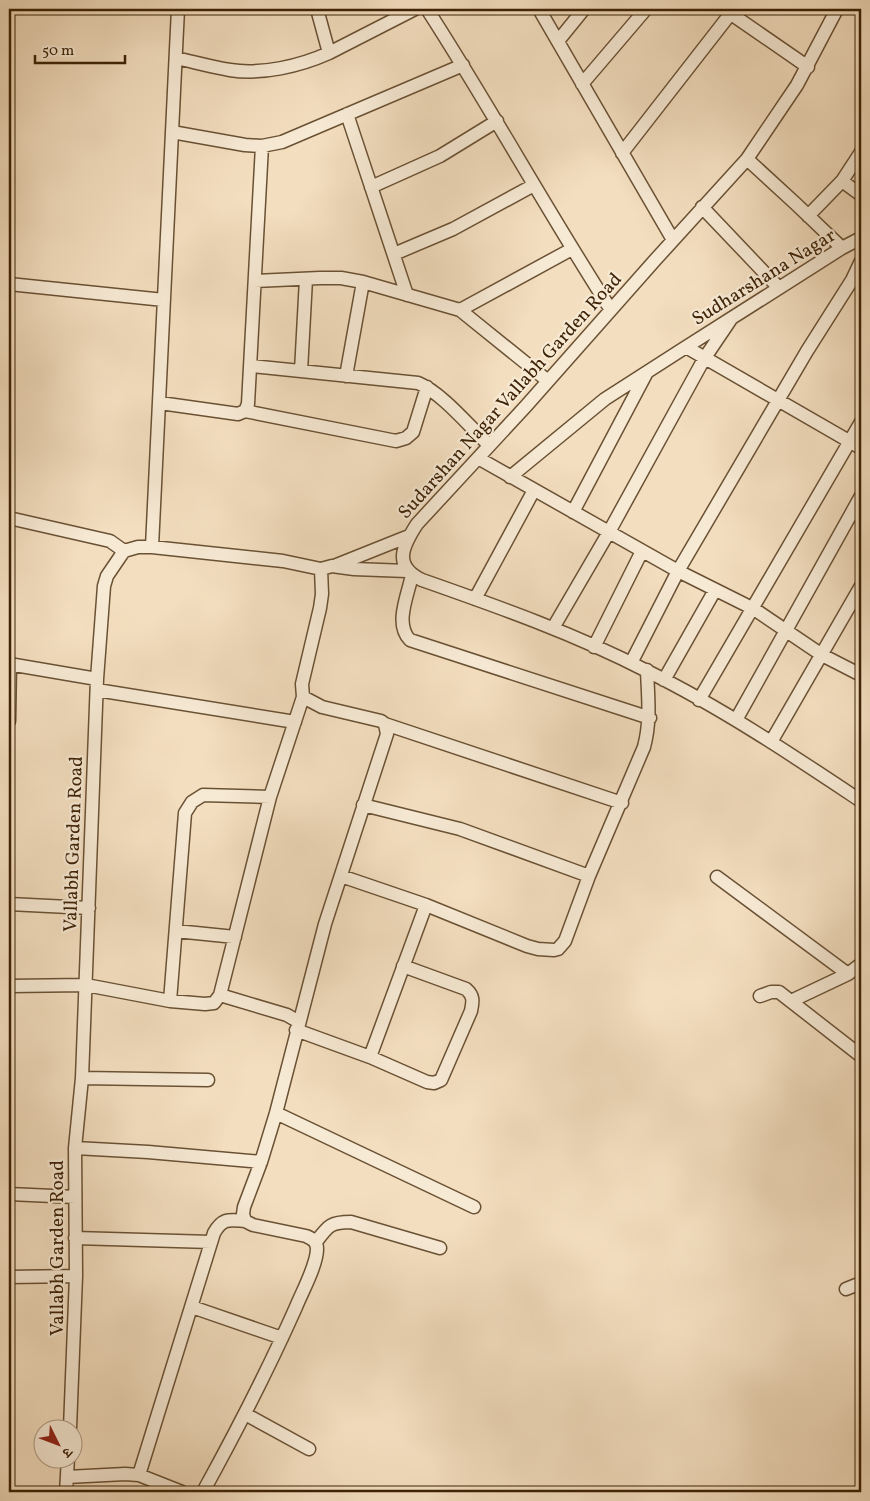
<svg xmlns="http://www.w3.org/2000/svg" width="870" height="1501" viewBox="0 0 870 1501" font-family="Vollkorn,'Noto Serif Devanagari',serif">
  <rect width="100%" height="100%" fill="#f3debf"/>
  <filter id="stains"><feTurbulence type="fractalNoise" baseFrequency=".004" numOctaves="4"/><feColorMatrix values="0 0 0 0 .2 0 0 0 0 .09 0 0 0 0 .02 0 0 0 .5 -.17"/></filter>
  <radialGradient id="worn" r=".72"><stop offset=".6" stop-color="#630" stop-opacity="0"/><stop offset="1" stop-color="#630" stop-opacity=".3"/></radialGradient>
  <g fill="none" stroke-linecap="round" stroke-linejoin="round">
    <defs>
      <path id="minor" d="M317 9 329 53
        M427 9C491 108 547 211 611 310
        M539 9 673 240
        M724 9 808 67
        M837 9 797 85 747 159 656 259 526 406 417 524C402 547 393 566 422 580 499 607 575 634 647 671 722 708 792 755 861 801
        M558 41 584 9
        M176 58C194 62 212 67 230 70 262 75 300 66 329 53L415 9
        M582 84 646 9
        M347 114 407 295
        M172 132 245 145 262 146 282 142 463 65
        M622 153 731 13
        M747 159 796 204 842 248
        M842 181 861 195
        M371 187 440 156 497 121
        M702 207 779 288
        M808 216 842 181 861 152
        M394 254 453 229 534 185
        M255 281 320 278H341L363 282 460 310 548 381
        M9 284 164 300
        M460 310 572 249
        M686 347 842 248 861 238
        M251 366 418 383C442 393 469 426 489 445
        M301 371 306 279
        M346 376 363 282
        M160 403 238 414 245 411 248 404 262 146
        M245 411 396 441 406 438 413 432 427 387
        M478 458 678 571 754 609 822 655 861 675
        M510 477 605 399 686 347 861 448
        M573 512 646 374
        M9 518 110 541 124 551
        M152 547C162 367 169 188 178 9
        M334 566 409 536
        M412 575C408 595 394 624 410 640L650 718
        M475 599 534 490
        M553 628 609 532 704 359 731 319
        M594 647 642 551
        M631 663 678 571 807 351 852 280 861 261
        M9 664 97 679
        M664 680 715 590
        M97 690 295 722
        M699 700 861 422
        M736 720 861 496
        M9 721 10 664
        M385 724 622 803
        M771 742 861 586
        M363 805 460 829 589 876
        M341 876 426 905 527 946 538 949 554 950 558 949 565 941 589 876 644 747C651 721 648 697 647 670
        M717 877 848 974
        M9 904 89 908
        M176 931 235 937
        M9 986 86 985 170 1001 205 1004 214 1003 220 995 270 797
        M220 995 287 1015 299 1022
        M760 996 771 992H779L861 1056
        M170 1001 185 813 192 802 203 795 270 797 303 697
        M791 1001 848 974 861 964
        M296 1030 370 1057 427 1082 434 1083 441 1080 471 1011C473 1001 474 996 466 989L403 966
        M370 1057 426 905
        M82 1078 208 1080
        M276 1113 474 1207
        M75 1148 148 1152 261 1162
        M9 1194 75 1197
        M75 1238 211 1242
        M316 1242C328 1226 330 1222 351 1222L440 1248
        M9 1277 76 1276
        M846 1289 861 1283
        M192 1307 282 1338
        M245 1414 309 1449
        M70 1428 76 1276 75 1148 82 1078 97 679 104 586 107 576 124 551 138 547H152L283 561 321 569 332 566 354 569 407 571
        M139 1475 214 1233C223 1217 230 1220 245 1221
        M67 1477 125 1474 139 1475 182 1492
        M66 1492 68 1458
        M203 1492C236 1432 268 1370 296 1307 302 1292 317 1265 317 1249 317 1242 313 1239 306 1236L253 1225 245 1221 243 1214 244 1207 261 1162 276 1113 325 924 387 734 385 724 381 721 322 707 303 697 302 684 320 608 322 594 321 569"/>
    </defs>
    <use href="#minor" stroke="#6a5134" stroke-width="15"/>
    <use href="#minor" stroke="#f7ead5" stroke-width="12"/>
  </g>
  <g text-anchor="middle" stroke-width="4.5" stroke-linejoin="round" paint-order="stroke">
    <g font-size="19" fill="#3d2206" stroke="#f7ead5">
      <text transform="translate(763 276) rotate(-32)" y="7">Sudharshana Nagar</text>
      <text transform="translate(509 395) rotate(-48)" y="7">Sudarshan Nagar Vallabh Garden Road</text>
      <text transform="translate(72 844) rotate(-88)" y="7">Vallabh Garden Road</text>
      <text transform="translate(56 1248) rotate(-90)" y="7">Vallabh Garden Road</text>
    </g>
  </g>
  <rect width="870" height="1501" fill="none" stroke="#f3debf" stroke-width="30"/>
  <rect x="10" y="10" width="850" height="1481" fill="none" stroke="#3d2206" stroke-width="2.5"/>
  <rect x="15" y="15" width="840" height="1471" fill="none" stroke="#3d2206"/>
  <g transform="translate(58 1444) rotate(132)"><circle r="24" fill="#f7ead5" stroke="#ad9a82"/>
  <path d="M0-4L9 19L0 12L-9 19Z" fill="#8f2418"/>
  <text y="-8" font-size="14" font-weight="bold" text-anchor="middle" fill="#3d2206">उ</text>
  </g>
  <path d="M35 55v8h90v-8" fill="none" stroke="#3d2206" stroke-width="2.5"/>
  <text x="42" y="55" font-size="15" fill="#3d2206" stroke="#f7ead5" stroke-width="4" paint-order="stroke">50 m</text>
  <rect width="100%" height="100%" filter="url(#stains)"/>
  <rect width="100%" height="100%" fill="url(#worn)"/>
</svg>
